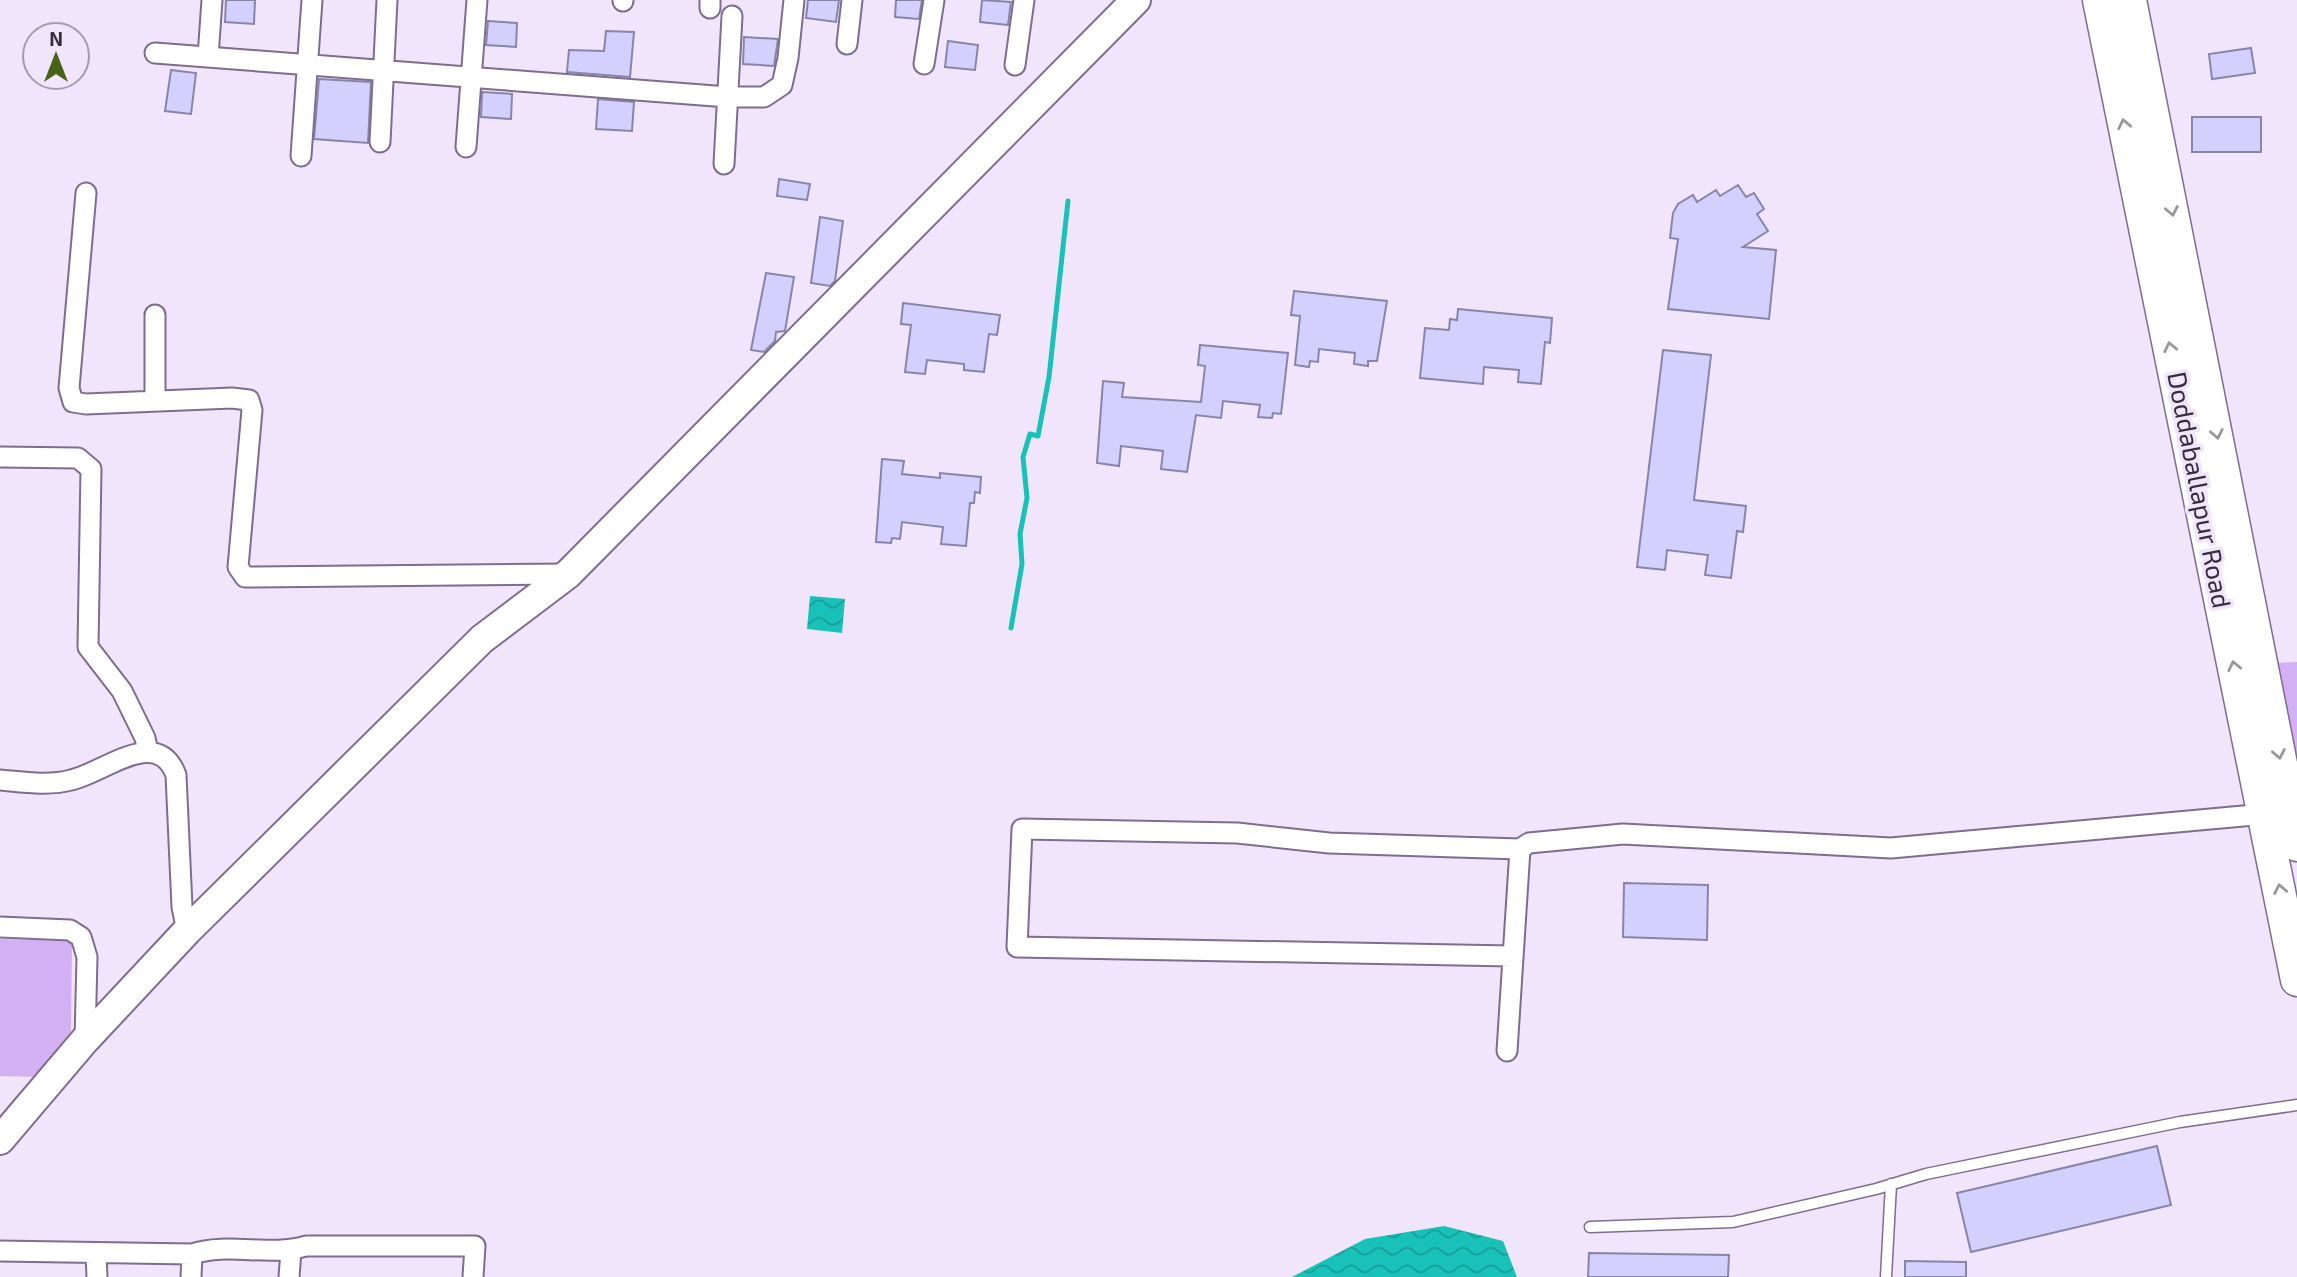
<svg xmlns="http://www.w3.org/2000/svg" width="2297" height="1277" viewBox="0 0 2297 1277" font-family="'Exo 2',sans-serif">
  <defs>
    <pattern id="water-waves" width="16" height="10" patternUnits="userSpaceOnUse" patternTransform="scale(1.75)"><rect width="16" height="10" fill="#19c2b9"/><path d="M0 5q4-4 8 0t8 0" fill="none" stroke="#179e98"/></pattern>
  </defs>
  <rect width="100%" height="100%" fill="#f1e5fc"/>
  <path fill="#d3aff3" d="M2297 662V784L2273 663Z
    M0 939 72 941 71 1033 41 1077 0 1076Z"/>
  <path fill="url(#water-waves)" d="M810 596 845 599 842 633 807 629Z
    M1444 1226 1503 1241 1517 1277H1292L1365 1239Z"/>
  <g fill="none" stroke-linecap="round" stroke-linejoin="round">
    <path stroke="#19c2b9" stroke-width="5" d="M1011 628 1022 564 1020 534 1027 498 1023 457 1030 434 1038 436 1049 377 1068 201"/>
  </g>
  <path fill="#d3d0fd" stroke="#8885a9" stroke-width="2" d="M226 0H255L254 24 225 22Z
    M808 0H839L836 22 806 18Z
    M896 0H922L919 19 895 17Z
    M982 0 1011 2 1008 25 980 22Z
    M488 21 517 23 516 47 486 45Z
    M606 31 634 32 630 77 567 72 569 50 604 51Z
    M744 37 778 39 774 66 743 64Z
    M948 41 978 45 975 70 945 67Z
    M2251 48 2255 73 2212 79 2209 54Z
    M171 70 196 73 191 114 165 111Z
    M319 79 371 82 368 143 314 139Z
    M482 92 512 94 511 119 481 117Z
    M598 99 634 102 632 131 596 129Z
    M2192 117H2261V152H2192Z
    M779 179 810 184 807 200 777 196Z
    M1738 185 1746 197 1754 193 1764 209 1757 214 1768 231 1743 247 1776 250 1769 319 1668 309 1678 239 1670 238 1673 213 1678 204 1693 195 1697 202 1716 190 1720 196Z
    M820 217 843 221 835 281 830 286 811 283Z
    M766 273 794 277 785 331 776 332 775 341 764 352 751 350Z
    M1294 291 1387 301 1377 361H1368V366L1354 364 1355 353 1319 349 1318 362 1310 361 1309 367 1295 365 1300 316 1291 315Z
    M903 303 1000 315 997 335 989 334 984 372 964 370V364L927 360 925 374 905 372 911 325 901 324Z
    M1458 309 1552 318 1550 343 1545 342 1541 384 1518 382 1519 370 1484 367 1483 384 1420 378 1425 328 1449 330 1450 319 1457 320Z
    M1200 345 1288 353 1281 414 1273 413 1272 418 1258 417 1260 405 1223 401 1221 418 1196 415 1187 472 1161 469 1163 451 1121 446 1119 466 1097 463 1103 381 1124 383 1122 397 1201 402 1205 366 1198 365Z
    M1663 350 1711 355 1694 500 1746 506 1743 532 1737 531 1731 578 1705 575 1708 555 1667 550 1665 570 1637 567Z
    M882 459 904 461 902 474 940 478V473L981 477 980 493 975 492 974 503H970L966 546 941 544 943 527 902 522 900 539 892 538 891 543 876 542Z
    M1624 883 1708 885 1707 940 1623 937Z
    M2157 1146 2171 1205 1971 1252 1957 1193Z
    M1589 1253 1729 1255 1728 1277H1588Z
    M1905 1261 1966 1262V1277H1905Z"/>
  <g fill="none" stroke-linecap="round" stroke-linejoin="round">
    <defs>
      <path id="service" d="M1590 1227 1733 1222 1876 1189 1926 1174 2180 1122 2297 1105
        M1886 1277 1891 1184"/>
      <path id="minor" d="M623 1V0
        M710 8V0
        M847 44 852 0
        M155 53 728 97H764L782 85 788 58 794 0
        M208 57 212 0
        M924 64 934 0
        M1015 65 1024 0
        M380 142 387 0
        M466 147 477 0
        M301 156 312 0
        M724 164 732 16
        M86 193 69 388 73 402 86 404 232 398 249 400 252 410 238 567 245 577 568 574
        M155 401V315
        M0 457 78 458 91 469 88 647 122 691 145 738 148 752
        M0 780C23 782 49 786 71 780 104 773 157 725 176 775L182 907 187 931
        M0 927 70 930 81 937 87 957 85 1040
        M1512 956 1017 947 1022 829 1237 833 1329 843 1520 849 1529 843 1623 834 1891 848 2265 814
        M1507 1051 1520 849
        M0 1251 192 1254C229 1242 269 1257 306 1246H475L473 1277
        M96 1254 97 1277
        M191 1277 192 1254
        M289 1277 291 1251"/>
      <path id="secondary" d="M0 1140 85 1040 187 931 482 639 568 574 1136 0"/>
      <path id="primary" d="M2099 0 2297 980
        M2130 0 2297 845"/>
    </defs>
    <use href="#service" stroke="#7e6d8d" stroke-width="13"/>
    <use href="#minor" stroke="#7e6d8d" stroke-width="23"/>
    <use href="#secondary" stroke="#7e6d8d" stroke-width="32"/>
    <use href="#primary" stroke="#7e6d8d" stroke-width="35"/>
    <use href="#service" stroke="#fff" stroke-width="10"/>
    <use href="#minor" stroke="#fff" stroke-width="19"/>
    <use href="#secondary" stroke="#fff" stroke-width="28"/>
    <use href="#primary" stroke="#fff" stroke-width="32"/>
  </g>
  <defs><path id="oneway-chevron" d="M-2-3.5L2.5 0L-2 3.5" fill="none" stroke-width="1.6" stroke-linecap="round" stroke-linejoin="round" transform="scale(1.75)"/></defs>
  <g stroke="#9a969d">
    <use href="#oneway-chevron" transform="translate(2124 124) rotate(-102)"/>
    <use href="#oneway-chevron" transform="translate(2172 211) rotate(79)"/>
    <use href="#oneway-chevron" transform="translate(2170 347) rotate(-102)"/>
    <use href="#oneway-chevron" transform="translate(2217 434) rotate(79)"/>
    <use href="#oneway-chevron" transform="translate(2234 666) rotate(-102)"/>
    <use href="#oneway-chevron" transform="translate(2279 754) rotate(79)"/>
    <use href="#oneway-chevron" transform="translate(2280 889) rotate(-101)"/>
  </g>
  <g text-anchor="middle" stroke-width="7" stroke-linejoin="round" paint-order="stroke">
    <g font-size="26" fill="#342d3b" stroke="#f1e5fc">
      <text transform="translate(2199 490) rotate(79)" y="9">Doddaballapur Road</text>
    </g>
  </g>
  <g transform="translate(56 56)"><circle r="33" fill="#f1e5fc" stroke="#a59baf" stroke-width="2"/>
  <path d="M0-5L12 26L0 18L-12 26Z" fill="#466316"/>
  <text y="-10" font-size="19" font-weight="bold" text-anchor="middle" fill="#342d3b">N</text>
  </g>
</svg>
